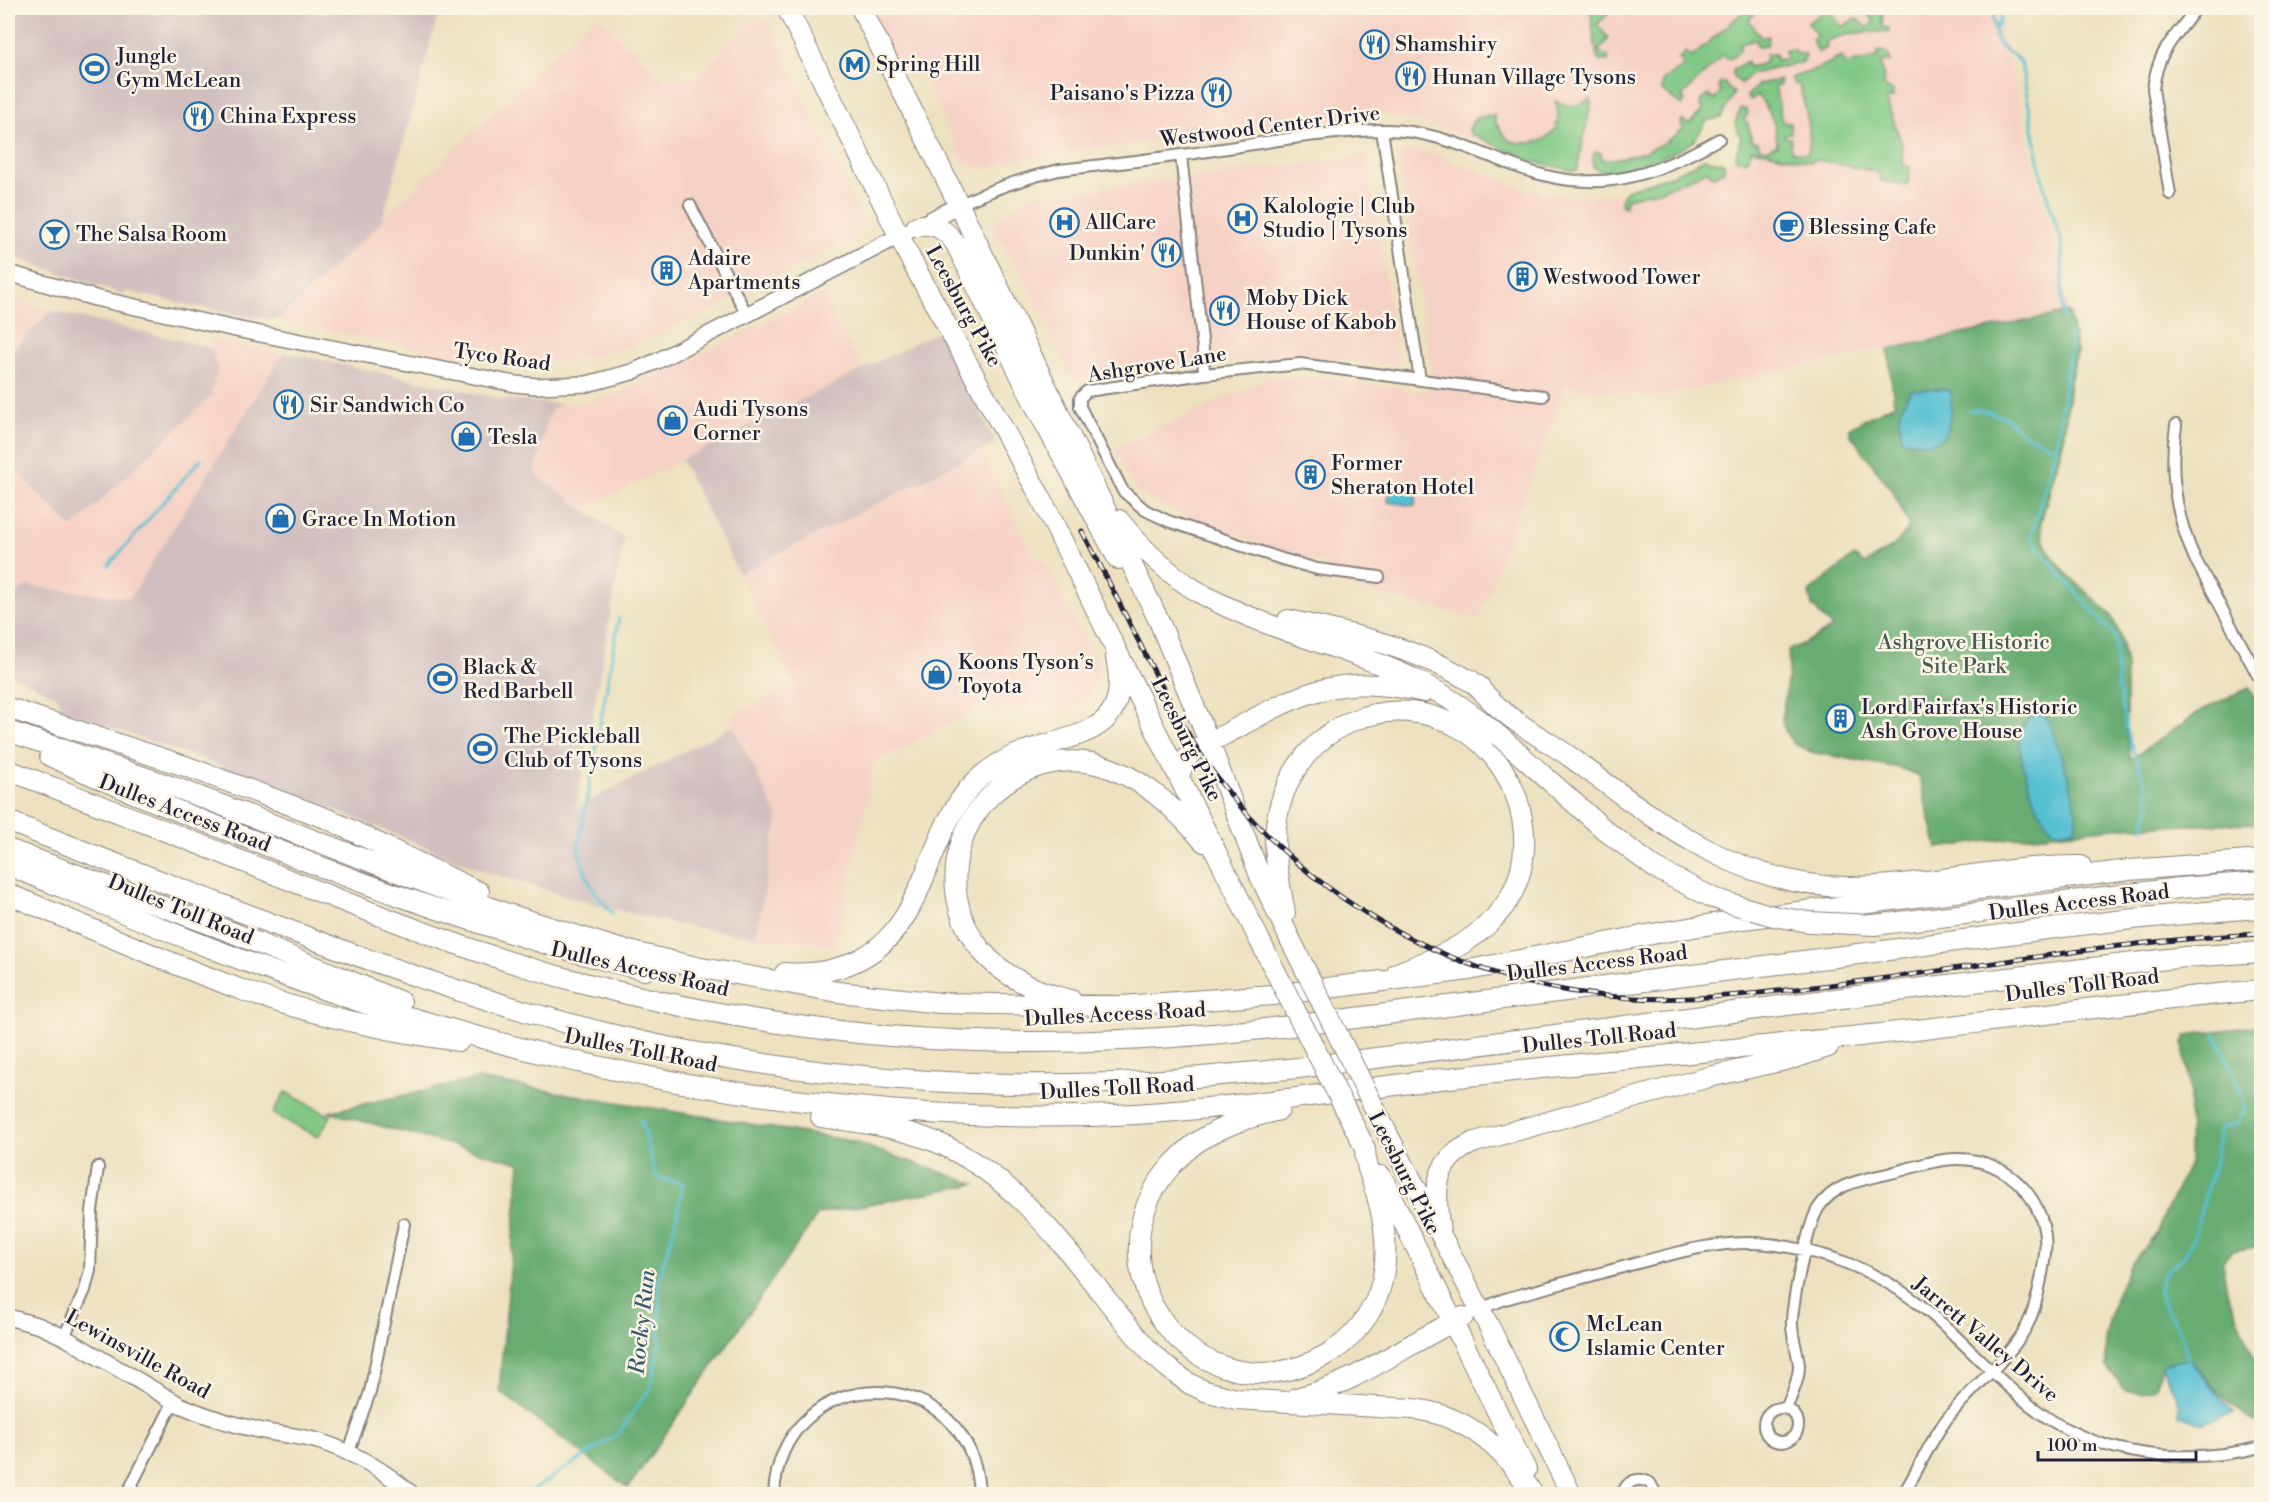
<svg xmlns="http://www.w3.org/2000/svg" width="2269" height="1502" viewBox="0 0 2269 1502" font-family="'Libre Bodoni',serif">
  <rect width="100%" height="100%" fill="#fcf5e5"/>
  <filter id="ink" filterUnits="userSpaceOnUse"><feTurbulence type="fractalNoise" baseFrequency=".0167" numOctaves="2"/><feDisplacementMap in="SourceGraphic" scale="12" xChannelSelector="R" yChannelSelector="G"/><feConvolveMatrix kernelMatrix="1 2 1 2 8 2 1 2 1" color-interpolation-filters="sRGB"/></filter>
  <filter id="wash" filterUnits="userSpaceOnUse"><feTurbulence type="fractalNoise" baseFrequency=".008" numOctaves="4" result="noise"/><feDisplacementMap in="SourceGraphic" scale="24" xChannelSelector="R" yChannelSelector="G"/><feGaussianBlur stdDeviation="1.35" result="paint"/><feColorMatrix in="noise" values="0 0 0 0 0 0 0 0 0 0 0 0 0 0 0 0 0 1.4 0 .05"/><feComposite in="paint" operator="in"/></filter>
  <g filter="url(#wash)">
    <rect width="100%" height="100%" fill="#ede1bf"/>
    <path fill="#f6d1c5" d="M869 8H1996L2069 311 1654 397 1566 386 1478 619 1342 585 1323 562 1303 558 1181 515 1138 493 1114 448 1267 379 1306 376 1428 392 1431 368 1398 161 1403 150 1432 153 1529 190 1562 196 1599 197 1652 187 1701 164H1728L1743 147 1740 124 1725 113H1709L1676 144 1597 168 1554 165 1435 126 1376 113 1024 158 982 169 964 162 920 69 901 73Z
      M597 15 663 78H695L749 21H767L863 222 860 234 691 320 630 346 567 362 457 357 278 320 537 70Z
      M1366 156 1399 364 1301 358 1188 366 1074 380 1018 266 995 233V224L1003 213 1030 197Z
      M822 294 862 370 584 509 535 474 548 418 558 406 593 401 619 393Z
      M8 296 52 311 8 354Z
      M211 339 283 354 130 598 26 586 8 603V461L72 528 217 369Z
      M981 451 1036 560 1043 557 1101 672 1088 698 1062 711 987 704 874 763 836 945 756 937 778 817 729 718 794 684 739 574Z"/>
    <path fill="#d1bfbf" d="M8 8H440L382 221 278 320 236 315 125 291 124 295 8 255Z
      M52 311 212 348 217 369 211 396 72 528 8 461V354Z
      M939 331 996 443 739 574 681 460Z
      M284 352 503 399 561 404 553 409 548 418 535 474 624 538 576 808 733 726 778 817 756 937 675 924 592 904 481 870 279 787 62 710 58 697 8 673V603L26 586 130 598Z"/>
    <path fill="#80c884" stroke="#517560" stroke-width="1.5" d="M1590 8H1614L1597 25 1609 38 1599 51 1604 56H1608V61H1599L1597 58Z
      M1741 8H1751L1754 14 1749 20 1761 38 1769 36 1767 45 1758 46 1756 40 1739 44 1741 50 1730 59 1722 56 1682 96 1685 101 1682 105 1662 91 1663 80 1684 66 1679 59 1686 52 1692 57 1743 12Z
      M1828 8 1842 27 1856 18 1867 28 1874 22 1866 10 1870 8H1883L1882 26 1889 29V32C1868 31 1845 32 1826 42L1827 48 1818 52 1812 39 1817 35 1808 23Z
      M1790 49 1794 50 1798 54H1806L1803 62 1752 74 1741 83 1733 77V70L1747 61 1749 67 1765 63 1766 55 1775 54 1777 60 1786 59 1785 51Z
      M1882 51 1888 54 1891 62H1881L1885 87 1893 91V98L1886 99 1902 144 1903 165 1910 167 1908 183 1904 185 1881 181 1880 174 1877 172 1813 159 1812 162 1752 149 1749 158 1746 161 1738 160 1735 157 1741 139 1735 123 1741 108 1747 110 1748 114 1744 119 1748 124 1752 141 1758 142 1760 148 1769 149 1772 146H1777C1777 126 1771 110 1757 95L1751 100 1747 96 1759 84 1780 80V85L1775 86 1782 122 1790 123 1791 133 1784 135V138H1791V151L1808 154C1813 130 1805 108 1799 84L1795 85 1791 78 1815 70 1841 57 1846 64 1877 58 1878 52Z
      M1720 83H1724L1734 93 1721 118 1708 120C1701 127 1699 137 1691 143 1675 154 1610 181 1593 167V155L1596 152 1601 153 1602 160C1633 158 1661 149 1684 128L1681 124 1682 120 1689 124 1703 110 1700 106 1701 100 1708 95 1714 100 1721 92 1718 88Z
      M1590 99 1592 101 1579 159 1578 170 1574 171 1530 161 1471 134 1469 130C1473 115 1480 117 1494 115L1497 125 1508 140C1537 150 1568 135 1555 101 1568 107 1578 107 1590 99Z
      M1704 159 1724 163V171L1712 177 1708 171 1662 190 1627 198 1625 207 1621 205 1622 195 1626 190 1675 174Z
      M285 1092 331 1116 318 1137 273 1114Z"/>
    <path fill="#68ac72" stroke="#456756" stroke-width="1.5" d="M2069 312 2077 352 2070 382 2063 443 2041 522 2043 538 2048 550 2064 571 2111 615 2120 635 2126 665V730L2131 759 2202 710 2249 688 2261 710V823L2125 827 2003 839 1937 848 1919 776 1900 768 1811 752 1793 743 1786 733 1782 721 1789 665 1788 650 1803 644 1832 628 1812 606 1809 592 1854 556 1865 564C1882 553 1902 544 1909 525L1893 492 1850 434V427L1894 404 1888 349Z
      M2261 1025V1246L2232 1251 2222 1262 2227 1291 2249 1347 2261 1369V1424C2236 1418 2207 1378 2189 1359 2161 1364 2163 1361 2155 1388L2140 1393 2125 1390 2107 1367 2105 1337 2116 1295 2129 1267 2157 1231 2189 1163 2190 1089 2183 1045 2186 1035Z
      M478 1079 851 1141 975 1184 818 1214 628 1488 499 1391 520 1163 328 1112Z"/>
    <path fill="#57c0d3" stroke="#3c7187" stroke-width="1.5" d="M1945 389 1951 392C1951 408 1953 442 1930 443 1921 444 1911 441 1902 440 1899 419 1898 407 1912 390Z
      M1390 488 1417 491 1415 506 1388 502Z
      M2038 715 2044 716 2049 722C2056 745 2084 809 2074 829 2069 830 2061 832 2056 831 2038 825 2015 750 2020 732 2022 726 2027 721 2030 717Z
      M2189 1359 2233 1413 2203 1423 2179 1416V1403L2162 1366 2165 1363Z"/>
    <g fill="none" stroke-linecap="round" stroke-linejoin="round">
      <path stroke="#57c0d3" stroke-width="3" d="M1990 8 1992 9C1995 24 1992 42 2006 51 2013 55 2016 56 2021 63L2043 183 2062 244V298L2064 318
        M1996 28 2001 19V8
        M2069 332 2071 343 2056 448 2031 537 2044 555 2115 637 2118 687 2129 739 2146 785 2150 808 2143 829
        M1970 411C1984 407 1994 416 2006 417L2022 433 2056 448
        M109 565 201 459
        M613 914C591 890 587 881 578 849L619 618
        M2188 1360 2183 1337 2165 1307 2160 1293 2161 1283 2164 1273 2185 1255 2194 1236 2214 1165 2220 1129 2237 1123 2246 1108 2232 1070 2215 1033
        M2229 1489V1494
        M527 1494 618 1434 651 1387 660 1341 659 1278 674 1229 683 1184 656 1177 641 1120"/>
    </g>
  </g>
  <g filter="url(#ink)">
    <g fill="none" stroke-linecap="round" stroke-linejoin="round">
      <defs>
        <path id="street" d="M1382 130 1420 380
          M1181 156 1203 349 1204 374
          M2170 194 2153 89C2158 48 2175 39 2196 8
          M690 205 747 315
          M959 205C992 189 1024 178 1059 170 1100 165 1141 161 1181 155 1247 146 1314 132 1380 130 1429 128 1472 150 1515 166 1594 197 1649 178 1719 139
          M2176 425C2169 471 2176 517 2195 559L2262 683
          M1379 577 1317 569 1282 559 1168 521 1145 510 1123 491 1080 407V398L1087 391 1204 374 1300 364 1543 396
          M1480 1309 1505 1299C1544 1288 1583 1278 1623 1267 1671 1254 1719 1239 1769 1244 1821 1250 1873 1269 1915 1301 1937 1317 1956 1337 1976 1356 2001 1380 2029 1408 2059 1425 2121 1460 2195 1463 2262 1447
          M64 1337 85 1290 90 1270 92 1211 98 1167
          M1764 1425a17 17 0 1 1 34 0a17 17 0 1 1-34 0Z
          M1786 1409C1791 1396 1799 1381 1799 1366 1798 1351 1791 1336 1792 1321 1793 1300 1808 1222 1819 1207 1836 1182 1864 1180 1891 1173 1912 1168 1935 1159 1957 1159 2008 1158 2050 1202 2045 1253 2043 1274 2035 1314 2024 1331 2003 1365 1970 1389 1946 1420 1929 1443 1918 1471 1903 1494
          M348 1454 370 1392 404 1224
          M127 1494 174 1401
          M774 1494C782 1357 974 1359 979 1494
          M1623 1494C1626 1481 1638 1476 1650 1483L1656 1494"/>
        <path id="secondary" d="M8 273 95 298 240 330 515 384 537 386 587 384 632 372 657 361 959 205
          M8 1317 40 1326 64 1337 180 1405C207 1417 234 1425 263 1431 282 1435 302 1436 321 1442 355 1453 386 1472 412 1494"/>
        <path id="highway" d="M787 8 911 260 1041 498 1260 941
          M861 8 959 205 1159 621 1209 742 1260 876 1289 937
          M917 226C935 221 948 232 957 246L1036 407 1118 559
          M1119 520C1142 549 1168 574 1200 593 1269 632 1350 647 1420 682 1449 697 1475 715 1499 736
          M1288 620C1357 635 1419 648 1480 687
          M1469 679C1482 690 1492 703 1505 713 1526 730 1551 743 1573 759 1657 821 1737 886 1846 887 1925 887 2002 865 2081 866
          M8 708 188 767 328 819 479 892
          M8 731 182 790 505 913 616 948 696 967 838 992 940 1003 1122 1006 1273 995 1469 970 1652 934 1743 919 2129 870 2262 860
          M50 756C120 789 193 817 265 845 390 895 515 939 645 970
          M8 770C83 799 159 828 234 858 346 902 456 949 572 980 631 996 692 1009 753 1019 875 1039 999 1046 1122 1040 1242 1035 1361 1017 1479 1002 1613 985 1748 968 1882 951 2008 934 2134 916 2262 908
          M1179 776C1182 767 1185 759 1192 752 1201 744 1214 740 1224 735 1262 715 1299 691 1342 686 1369 682 1397 686 1424 692
          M8 821C86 853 165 883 244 913 384 967 525 1018 672 1048 803 1074 937 1086 1071 1084 1147 1083 1222 1075 1298 1068L1897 991 2185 957 2262 952
          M8 849 231 932 401 1002
          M8 865C122 912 235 961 352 999 540 1061 731 1100 928 1113 998 1117 1067 1118 1136 1114 1244 1107 1351 1090 1458 1077 1591 1062 1726 1050 1860 1036 1994 1023 2127 1001 2262 990
          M2179 888 2262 882
          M8 894C87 926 164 962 245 991 313 1015 387 1031 459 1041
          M1285 913C1279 879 1270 843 1279 809 1299 726 1391 684 1465 731 1525 770 1547 862 1495 917 1469 946 1432 960 1397 973
          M785 973C810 975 833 972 856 961 929 927 923 836 974 783 988 769 1004 759 1023 752 1076 733 1133 735 1116 658
          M1071 1000C1038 992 1003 977 981 950 928 885 962 790 1040 766 1064 759 1089 760 1112 769 1149 783 1179 813 1204 842
          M1279 1110C1251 1117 1223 1125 1199 1141 1189 1147 1180 1157 1172 1165 1079 1269 1198 1423 1322 1357 1351 1343 1375 1313 1382 1281 1389 1253 1385 1224 1377 1196 1372 1179 1365 1166 1365 1148
          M821 1117C860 1122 899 1127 936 1142 1032 1183 1084 1279 1152 1354L1168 1368 1190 1384 1205 1391 1236 1399 1412 1409C1466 1414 1505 1450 1533 1494
          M1390 1139 1491 1330 1571 1494
          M1381 1176 1526 1470
          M1440 1232C1435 1192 1431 1160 1475 1142L1709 1077 1794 1058 1828 1047
          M1296 1398C1357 1384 1407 1343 1463 1317"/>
      </defs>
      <use href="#street" stroke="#88827d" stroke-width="14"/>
      <use href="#secondary" stroke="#88827d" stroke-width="18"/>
      <use href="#highway" stroke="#88827d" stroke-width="22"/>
      <use href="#street" stroke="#fff" stroke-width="10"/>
      <use href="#secondary" stroke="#fff" stroke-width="15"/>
      <use href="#highway" stroke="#fff" stroke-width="20"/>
      <defs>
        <path id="rail" d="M1082 531C1104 572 1125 614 1146 656 1169 700 1191 744 1221 783 1319 909 1473 990 1632 998 1698 1001 1764 993 1829 985 1973 969 2116 940 2262 934"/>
      </defs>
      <use href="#rail" stroke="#22223b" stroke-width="5"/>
      <use href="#rail" stroke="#fcf5e5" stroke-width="3" stroke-dasharray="9" stroke-linecap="butt"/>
      <defs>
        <path id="highway-bridge" d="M1499 736 1606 831 1655 868 1713 898 1773 916 1809 922 1874 925 2179 888
          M1289 937 1390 1139
          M1260 941 1362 1142"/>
      </defs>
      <use href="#highway-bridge" stroke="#88827d" stroke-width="22" stroke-linecap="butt"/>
      <use href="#highway-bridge" stroke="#fff" stroke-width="20"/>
    </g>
  </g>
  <defs>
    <symbol id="restaurant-ring" viewBox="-11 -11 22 22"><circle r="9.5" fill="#fcf5e5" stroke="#1f6fb2" stroke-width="1.5"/><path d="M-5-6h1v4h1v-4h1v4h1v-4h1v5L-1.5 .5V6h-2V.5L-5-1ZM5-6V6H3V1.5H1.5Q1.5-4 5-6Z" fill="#1f6fb2"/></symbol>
    <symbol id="metro-ring" viewBox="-11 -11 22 22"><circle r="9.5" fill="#fcf5e5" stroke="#1f6fb2" stroke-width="1.5"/><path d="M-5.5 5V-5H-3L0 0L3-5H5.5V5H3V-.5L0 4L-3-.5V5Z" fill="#1f6fb2"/></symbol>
    <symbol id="stadium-ring" viewBox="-11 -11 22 22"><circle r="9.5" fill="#fcf5e5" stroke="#1f6fb2" stroke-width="1.5"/><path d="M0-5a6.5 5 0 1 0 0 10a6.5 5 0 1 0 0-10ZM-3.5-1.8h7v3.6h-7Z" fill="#1f6fb2"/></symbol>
    <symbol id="hospital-ring" viewBox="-11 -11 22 22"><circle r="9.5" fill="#fcf5e5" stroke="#1f6fb2" stroke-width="1.5"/><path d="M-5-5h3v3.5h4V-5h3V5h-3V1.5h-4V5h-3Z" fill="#1f6fb2"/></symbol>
    <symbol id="cafe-ring" viewBox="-11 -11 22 22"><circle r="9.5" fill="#fcf5e5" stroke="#1f6fb2" stroke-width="1.5"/><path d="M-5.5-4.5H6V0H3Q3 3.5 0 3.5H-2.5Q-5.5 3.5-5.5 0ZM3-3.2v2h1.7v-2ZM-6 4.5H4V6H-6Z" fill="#1f6fb2"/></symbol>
    <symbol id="bar-ring" viewBox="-11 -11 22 22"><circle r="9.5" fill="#fcf5e5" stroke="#1f6fb2" stroke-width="1.5"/><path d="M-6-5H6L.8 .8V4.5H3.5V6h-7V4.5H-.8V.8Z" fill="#1f6fb2"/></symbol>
    <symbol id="building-ring" viewBox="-11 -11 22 22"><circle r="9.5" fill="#fcf5e5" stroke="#1f6fb2" stroke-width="1.5"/><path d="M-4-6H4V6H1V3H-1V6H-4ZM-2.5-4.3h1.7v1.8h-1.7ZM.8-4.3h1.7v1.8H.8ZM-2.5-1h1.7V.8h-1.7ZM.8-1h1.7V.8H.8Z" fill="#1f6fb2"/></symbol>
    <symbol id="shop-ring" viewBox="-11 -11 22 22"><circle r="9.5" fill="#fcf5e5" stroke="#1f6fb2" stroke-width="1.5"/><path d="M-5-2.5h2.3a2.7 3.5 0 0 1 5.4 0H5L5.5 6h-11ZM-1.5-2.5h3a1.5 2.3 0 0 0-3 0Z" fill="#1f6fb2"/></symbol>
    <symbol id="mosque-ring" viewBox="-11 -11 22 22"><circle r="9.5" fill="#fcf5e5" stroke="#1f6fb2" stroke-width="1.5"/><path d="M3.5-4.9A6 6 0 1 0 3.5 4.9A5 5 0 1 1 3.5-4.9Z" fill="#1f6fb2"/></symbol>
  </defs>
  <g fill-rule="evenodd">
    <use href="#restaurant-ring" x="1358" y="28" width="33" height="33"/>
    <use href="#metro-ring" x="838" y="48" width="33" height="33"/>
    <use href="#stadium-ring" x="78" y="52" width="33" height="33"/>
    <use href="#restaurant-ring" x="1394" y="60" width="33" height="33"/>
    <use href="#restaurant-ring" x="1200" y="76" width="33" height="33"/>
    <use href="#restaurant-ring" x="182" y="100" width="33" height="33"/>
    <use href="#hospital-ring" x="1226" y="202" width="33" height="33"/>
    <use href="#hospital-ring" x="1048" y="206" width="33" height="33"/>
    <use href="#cafe-ring" x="1772" y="210" width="33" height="33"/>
    <use href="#bar-ring" x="38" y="218" width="33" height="33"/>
    <use href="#restaurant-ring" x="1150" y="236" width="33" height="33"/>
    <use href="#building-ring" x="650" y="254" width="33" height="33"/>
    <use href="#building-ring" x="1506" y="260" width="33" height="33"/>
    <use href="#restaurant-ring" x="1208" y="294" width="33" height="33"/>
    <use href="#restaurant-ring" x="272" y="388" width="33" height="33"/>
    <use href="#shop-ring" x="656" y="404" width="33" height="33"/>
    <use href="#shop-ring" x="450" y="420" width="33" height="33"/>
    <use href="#building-ring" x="1294" y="458" width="33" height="33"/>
    <use href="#shop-ring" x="264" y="502" width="33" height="33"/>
    <use href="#shop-ring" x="920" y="658" width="33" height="33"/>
    <use href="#stadium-ring" x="426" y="662" width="33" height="33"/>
    <use href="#building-ring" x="1824" y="702" width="33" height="33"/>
    <use href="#stadium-ring" x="466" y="732" width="33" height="33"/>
    <use href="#mosque-ring" x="1548" y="1320" width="33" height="33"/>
  </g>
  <g text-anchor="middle" stroke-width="5" stroke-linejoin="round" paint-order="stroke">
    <g font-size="21" fill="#22223b" stroke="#fcf5e5" text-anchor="start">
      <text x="1395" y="51">Shamshiry</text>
      <text x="116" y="63">Jungle<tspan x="116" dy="24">Gym McLean</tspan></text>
      <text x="876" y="71">Spring Hill</text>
      <text x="1432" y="84">Hunan Village Tysons</text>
      <text x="1195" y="100" text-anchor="end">Paisano's Pizza</text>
      <text x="220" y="123">China Express</text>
      <text x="1263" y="213">Kalologie | Club<tspan x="1263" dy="24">Studio | Tysons</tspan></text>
      <text x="1085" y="229">AllCare</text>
      <text x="1809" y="234">Blessing Cafe</text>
      <text x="76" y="241">The Salsa Room</text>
      <text x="1145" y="260" text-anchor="end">Dunkin'</text>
      <text x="688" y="265">Adaire<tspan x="688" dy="24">Apartments</tspan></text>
      <text x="1543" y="284">Westwood Tower</text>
      <text x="1246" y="305">Moby Dick<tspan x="1246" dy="24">House of Kabob</tspan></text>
      <text x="310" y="412">Sir Sandwich Co</text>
      <text x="693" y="416">Audi Tysons<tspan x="693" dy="24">Corner</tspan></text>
      <text x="488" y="444">Tesla</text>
      <text x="1331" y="470">Former<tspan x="1331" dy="24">Sheraton Hotel</tspan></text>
      <text x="302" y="526">Grace In Motion</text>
      <text x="958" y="669">Koons Tyson’s<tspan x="958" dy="24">Toyota</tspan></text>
      <text x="463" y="674">Black &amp;<tspan x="463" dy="24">Red Barbell</tspan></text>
      <text x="1861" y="714">Lord Fairfax's Historic<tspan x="1861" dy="24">Ash Grove House</tspan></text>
      <text x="504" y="743">The Pickleball<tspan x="504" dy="24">Club of Tysons</tspan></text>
      <text x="1586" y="1331">McLean<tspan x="1586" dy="24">Islamic Center</tspan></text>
    </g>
    <g font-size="21" fill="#22223b" stroke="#fcf5e5">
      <text transform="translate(1270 126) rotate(-7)" y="7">Westwood Center Drive</text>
      <text transform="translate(964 306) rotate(61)" y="7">Leesburg Pike</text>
      <text transform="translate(502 357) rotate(8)" y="7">Tyco Road</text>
      <text transform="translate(1157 364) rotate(-9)" y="7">Ashgrove Lane</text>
      <text transform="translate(1187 739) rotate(64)" y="7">Leesburg Pike</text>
      <text transform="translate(185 813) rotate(21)" y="7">Dulles Access Road</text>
      <text transform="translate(2079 902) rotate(-7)" y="7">Dulles Access Road</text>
      <text transform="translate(181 909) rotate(22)" y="7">Dulles Toll Road</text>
      <text transform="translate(1597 963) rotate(-7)" y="7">Dulles Access Road</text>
      <text transform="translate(640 969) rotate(13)" y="7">Dulles Access Road</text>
      <text transform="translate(2082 985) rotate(-7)" y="7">Dulles Toll Road</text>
      <text transform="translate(1115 1014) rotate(-3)" y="7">Dulles Access Road</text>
      <text transform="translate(1599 1038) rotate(-6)" y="7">Dulles Toll Road</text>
      <text transform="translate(641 1050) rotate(11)" y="7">Dulles Toll Road</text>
      <text transform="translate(1117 1088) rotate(-3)" y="7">Dulles Toll Road</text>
      <text transform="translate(1405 1173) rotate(63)" y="7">Leesburg Pike</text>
      <text transform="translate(1986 1339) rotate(40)" y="7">Jarrett Valley Drive</text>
      <text transform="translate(138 1354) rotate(29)" y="7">Lewinsville Road</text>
    </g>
    <g font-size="21" fill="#435c55" stroke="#fcf5e5">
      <text x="1964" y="649">Ashgrove Historic<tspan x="1964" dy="24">Site Park</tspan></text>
    </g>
    <g font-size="22" font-style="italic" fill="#355970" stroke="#fcf5e5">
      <text transform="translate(641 1322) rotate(-84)" y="8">Rocky Run</text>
    </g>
  </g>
  <rect width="2269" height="1502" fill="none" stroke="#fcf5e5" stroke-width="30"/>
  <path d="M2038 1451v9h158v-9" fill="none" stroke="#22223b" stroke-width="3"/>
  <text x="2047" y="1451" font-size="18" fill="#22223b" stroke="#fcf5e5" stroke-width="4.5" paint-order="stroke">100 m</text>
</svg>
